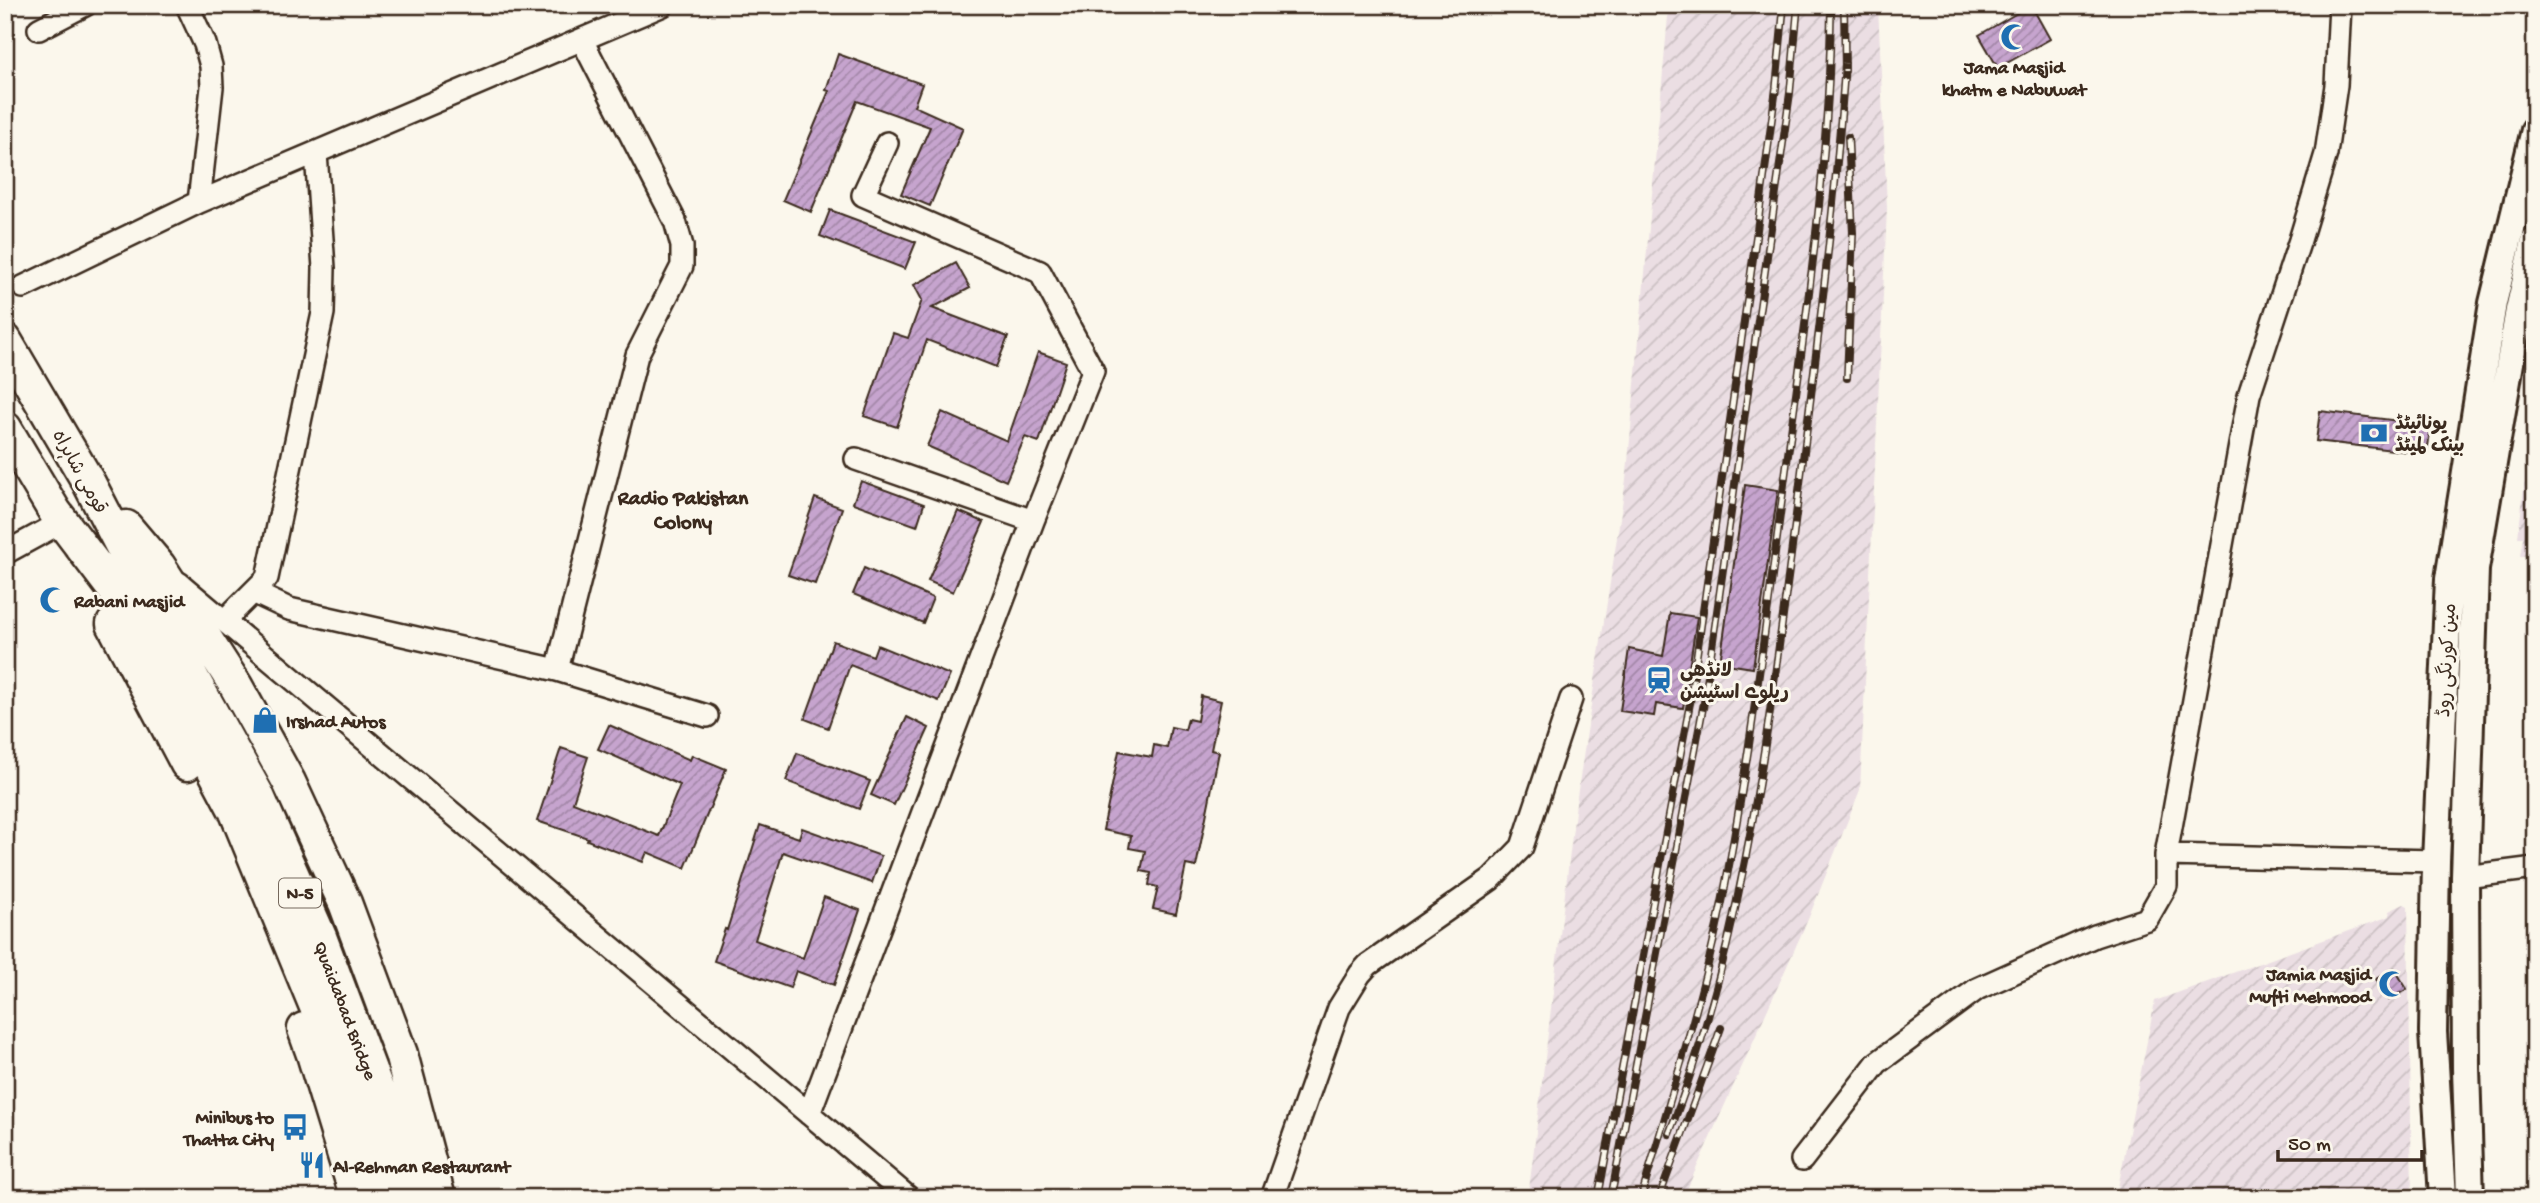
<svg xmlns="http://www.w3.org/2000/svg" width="2540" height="1203" viewBox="0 0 2540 1203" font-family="'Gochi Hand','Playpen Sans Arabic',sans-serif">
  <defs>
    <pattern id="industrial-furrows" width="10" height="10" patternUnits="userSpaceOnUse" patternTransform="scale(1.75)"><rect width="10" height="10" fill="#ebdee3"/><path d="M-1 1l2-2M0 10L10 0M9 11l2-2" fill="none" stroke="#cabfc2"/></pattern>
    <pattern id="building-hatch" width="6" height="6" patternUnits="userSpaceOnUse" patternTransform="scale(1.75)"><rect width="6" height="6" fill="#c6a4ce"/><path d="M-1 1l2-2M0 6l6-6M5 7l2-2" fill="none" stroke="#a286a7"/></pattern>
  </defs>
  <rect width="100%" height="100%" fill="#fbf7ec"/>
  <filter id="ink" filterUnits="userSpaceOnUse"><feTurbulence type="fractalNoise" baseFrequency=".0143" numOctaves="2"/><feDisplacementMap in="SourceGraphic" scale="14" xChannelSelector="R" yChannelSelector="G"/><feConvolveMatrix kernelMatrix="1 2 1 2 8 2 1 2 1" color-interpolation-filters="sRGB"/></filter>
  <g filter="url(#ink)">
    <path fill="url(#industrial-furrows)" d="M1669 5H1878L1887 208 1860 790 1809 917 1683 1198H1528L1576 803 1627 473Z
      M2535 463V555L2520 556 2523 537H2518L2527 465Z
      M2404 904 2408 906 2412 1198H2116L2155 1001 2390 916 2389 911Z"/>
    <path fill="url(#building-hatch)" stroke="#3b2a1e" stroke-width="2" d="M2031 5 2050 39 1998 68 1979 35Z
      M838 54 922 84 914 106 963 128 930 206 901 194 930 127 857 101 811 212 783 200 829 91 826 90Z
      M830 210 916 242 905 269 820 236Z
      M956 263 970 288 932 308 1008 337 996 367 927 340 897 427 864 416 893 333 908 338 922 300 914 285Z
      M1038 352 1066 362 1039 442 1025 437 1006 481 927 446 942 412 1007 441Z
      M2320 411 2431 425 2427 454 2316 441Z
      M861 481 924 504 917 526 853 503Z
      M1745 485 1778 490 1753 668 1720 663Z
      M815 498 842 508 815 584 788 575Z
      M958 511 984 522 953 592 928 581Z
      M864 568 933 598 923 623 853 594Z
      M1670 613 1697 617 1683 708 1656 704 1654 716 1620 711 1629 649 1663 656Z
      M833 641 873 656 877 645 950 675 939 701 850 665 828 728 805 719Z
      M1201 696 1221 701 1211 750 1219 752 1196 867 1186 865 1176 914 1153 909 1158 887 1149 885 1151 873 1141 871 1145 851 1129 848 1131 836 1103 830 1119 751 1152 757 1154 745 1167 748 1171 727 1185 730 1188 719 1197 721Z
      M907 717 929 728 894 805 871 795Z
      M609 725 690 760 692 755 726 769 685 868 647 852 643 862 587 840 588 838 537 821 561 748 588 757 573 802 659 836 680 785 598 749Z
      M797 753 870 781 859 809 786 781Z
      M760 825 799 838 802 828 881 856 872 883 783 852 755 940 803 958 824 897 860 910 834 985 796 971 790 988 714 961 725 929 727 930Z
      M2394 968 2407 989 2389 1000 2376 979Z"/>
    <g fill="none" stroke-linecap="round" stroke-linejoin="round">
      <defs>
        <path id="minor" d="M187 5 205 44 211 66 212 87 199 202
          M39 29 85 5
          M23 287 199 202 663 5
          M856 459 1033 521
          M5 553 60 523
          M179 583 909 1198
          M255 593 289 609 557 670 707 716
          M224 621 267 578 323 313 324 268 316 153
          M557 670 637 355 682 266V246L675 221 582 40
          M2166 855 2436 861
          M2465 877 2535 868
          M809 1114 1033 521 1093 371 1040 272 863 195 887 143
          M1802 1160 1877 1063 1977 989 2095 936 2147 919 2166 886V855L2249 395 2300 240 2326 154 2336 85 2340 5
          M1272 1198 1339 1008 1360 974 1368 965 1491 879 1522 847 1571 699"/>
        <path id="major" d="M2443 1198 2433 1032 2436 861 2449 579 2493 303 2535 130
          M2470 1198 2466 1068 2465 877 2475 569 2519 310 2535 241"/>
        <path id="highway" d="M5 340 89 483 152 605 257 794 320 937 388 1118 410 1198
          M5 428 55 512 128 608 235 810 342 1070 371 1154 381 1198
          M126 527 159 566 236 686 289 782 345 903 401 1054 439 1198
          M113 624 187 764
          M304 1029 313 1054 357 1198"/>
      </defs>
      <use href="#minor" stroke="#3b2a1e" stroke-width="26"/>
      <use href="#major" stroke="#3b2a1e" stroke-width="32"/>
      <use href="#highway" stroke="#3b2a1e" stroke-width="37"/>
      <use href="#minor" stroke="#fbf7ec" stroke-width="21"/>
      <use href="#major" stroke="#fbf7ec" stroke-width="26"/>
      <use href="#highway" stroke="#fbf7ec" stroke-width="32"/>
      <defs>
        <path id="rail" d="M1844 5 1845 71
          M1847 378 1853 233 1848 137
          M1669 1134C1742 946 1766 746 1792 547 1812 386 1834 225 1845 63
          M1598 1198 1690 703 1757 230 1776 88 1784 5
          M1611 1198 1705 697 1790 93 1798 5
          M1641 1198C1671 1095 1705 992 1725 887 1753 741 1769 594 1789 447 1808 302 1830 152 1831 5
          M1659 1198 1721 1028"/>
      </defs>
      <use href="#rail" stroke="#3b2a1e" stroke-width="8"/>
      <use href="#rail" stroke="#fbf7ec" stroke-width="5" stroke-dasharray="16" stroke-linecap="butt"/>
    </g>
  </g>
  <defs>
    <symbol id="mosque-bare" viewBox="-9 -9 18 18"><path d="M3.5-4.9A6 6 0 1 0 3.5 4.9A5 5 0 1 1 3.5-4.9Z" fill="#1f6fb2" stroke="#fbf7ec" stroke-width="2.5" paint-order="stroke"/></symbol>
    <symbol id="bank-bare" viewBox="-9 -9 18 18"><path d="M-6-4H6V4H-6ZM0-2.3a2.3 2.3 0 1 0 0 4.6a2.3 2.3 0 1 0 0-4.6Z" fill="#1f6fb2" stroke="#fbf7ec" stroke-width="2.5" paint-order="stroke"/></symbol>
    <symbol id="station-bare" viewBox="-9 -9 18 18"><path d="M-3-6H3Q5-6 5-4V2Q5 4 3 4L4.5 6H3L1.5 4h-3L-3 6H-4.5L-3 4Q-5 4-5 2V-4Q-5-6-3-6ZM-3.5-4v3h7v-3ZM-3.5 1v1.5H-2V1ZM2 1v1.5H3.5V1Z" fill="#1f6fb2" stroke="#fbf7ec" stroke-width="2.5" paint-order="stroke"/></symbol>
    <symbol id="shop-bare" viewBox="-9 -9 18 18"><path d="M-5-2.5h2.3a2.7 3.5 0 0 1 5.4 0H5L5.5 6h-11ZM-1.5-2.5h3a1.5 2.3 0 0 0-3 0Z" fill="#1f6fb2" stroke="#fbf7ec" stroke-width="2.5" paint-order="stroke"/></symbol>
    <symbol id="bus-bare" viewBox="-9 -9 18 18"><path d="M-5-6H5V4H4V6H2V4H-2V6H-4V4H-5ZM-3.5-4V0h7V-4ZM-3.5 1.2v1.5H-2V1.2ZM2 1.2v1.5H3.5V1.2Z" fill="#1f6fb2" stroke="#fbf7ec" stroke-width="2.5" paint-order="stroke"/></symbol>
    <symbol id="restaurant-bare" viewBox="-9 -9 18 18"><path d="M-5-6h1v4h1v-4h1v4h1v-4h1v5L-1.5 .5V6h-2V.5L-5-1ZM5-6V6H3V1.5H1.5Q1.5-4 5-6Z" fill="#1f6fb2" stroke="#fbf7ec" stroke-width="2.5" paint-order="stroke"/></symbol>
  </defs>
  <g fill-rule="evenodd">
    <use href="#mosque-bare" x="1995" y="18" width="38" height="38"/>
    <use href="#bank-bare" x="2355" y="414" width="38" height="38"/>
    <use href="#mosque-bare" x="34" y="581" width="38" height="38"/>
    <use href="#station-bare" x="1640" y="661" width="38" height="38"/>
    <use href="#shop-bare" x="246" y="701" width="38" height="38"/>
    <use href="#mosque-bare" x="2373" y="965" width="38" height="38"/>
    <use href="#bus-bare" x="276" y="1108" width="38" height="38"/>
    <use href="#restaurant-bare" x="293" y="1146" width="38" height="38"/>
  </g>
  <g text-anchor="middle" stroke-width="6" stroke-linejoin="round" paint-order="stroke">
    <rect fill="#fbf7ec" stroke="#75685c" stroke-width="2" x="279" y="878.5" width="42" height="29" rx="5"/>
    <g font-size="18" font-weight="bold" fill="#3b2a1e">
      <text x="300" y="899">N-5</text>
    </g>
    <g font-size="19" font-weight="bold" fill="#3b2a1e" stroke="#fbf7ec" text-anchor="start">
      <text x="2014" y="73" text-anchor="middle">Jama Masjid<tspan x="2014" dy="22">khatm e Nabuwat</tspan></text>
      <text x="2395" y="429">یونائیٹڈ<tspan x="2395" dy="22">بینک لمیٹڈ</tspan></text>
      <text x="74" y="607">Rabani Masjid</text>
      <text x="1680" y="676">لانڈھی<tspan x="1680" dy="22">ریلوے اسٹیشن</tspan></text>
      <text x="286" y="727">Irshad Autos</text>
      <text x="2371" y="980" text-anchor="end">Jamia Masjid<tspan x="2371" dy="22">Mufti Mehmood</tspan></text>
      <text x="274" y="1123" text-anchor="end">Minibus to<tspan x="274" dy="22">Thatta City</tspan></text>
      <text x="333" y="1172">Al-Rehman Restaurant</text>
    </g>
    <g font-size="19" fill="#3b2a1e" stroke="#fbf7ec">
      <text transform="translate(81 471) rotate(61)" y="7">قومی شاہراہ</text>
      <text transform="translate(2445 660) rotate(-87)" y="7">مین کورنگی روڈ</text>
      <text transform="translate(347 1010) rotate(69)" y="7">Quaidabad Bridge</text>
    </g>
    <g font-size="21" font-weight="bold" fill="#3b2a1e" stroke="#fbf7ec">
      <text x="683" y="504">Radio Pakistan<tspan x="683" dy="24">Colony</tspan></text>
    </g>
  </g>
  <rect width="2540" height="1203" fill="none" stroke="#fbf7ec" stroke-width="28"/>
  <rect x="14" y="14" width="2512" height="1175" fill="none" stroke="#3b2a1e" stroke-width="2.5" filter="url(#ink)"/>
  <path d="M2278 1150v10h144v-10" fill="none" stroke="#3b2a1e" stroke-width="3.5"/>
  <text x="2288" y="1150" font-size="21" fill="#3b2a1e" stroke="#fbf7ec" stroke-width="5" paint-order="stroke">50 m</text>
</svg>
